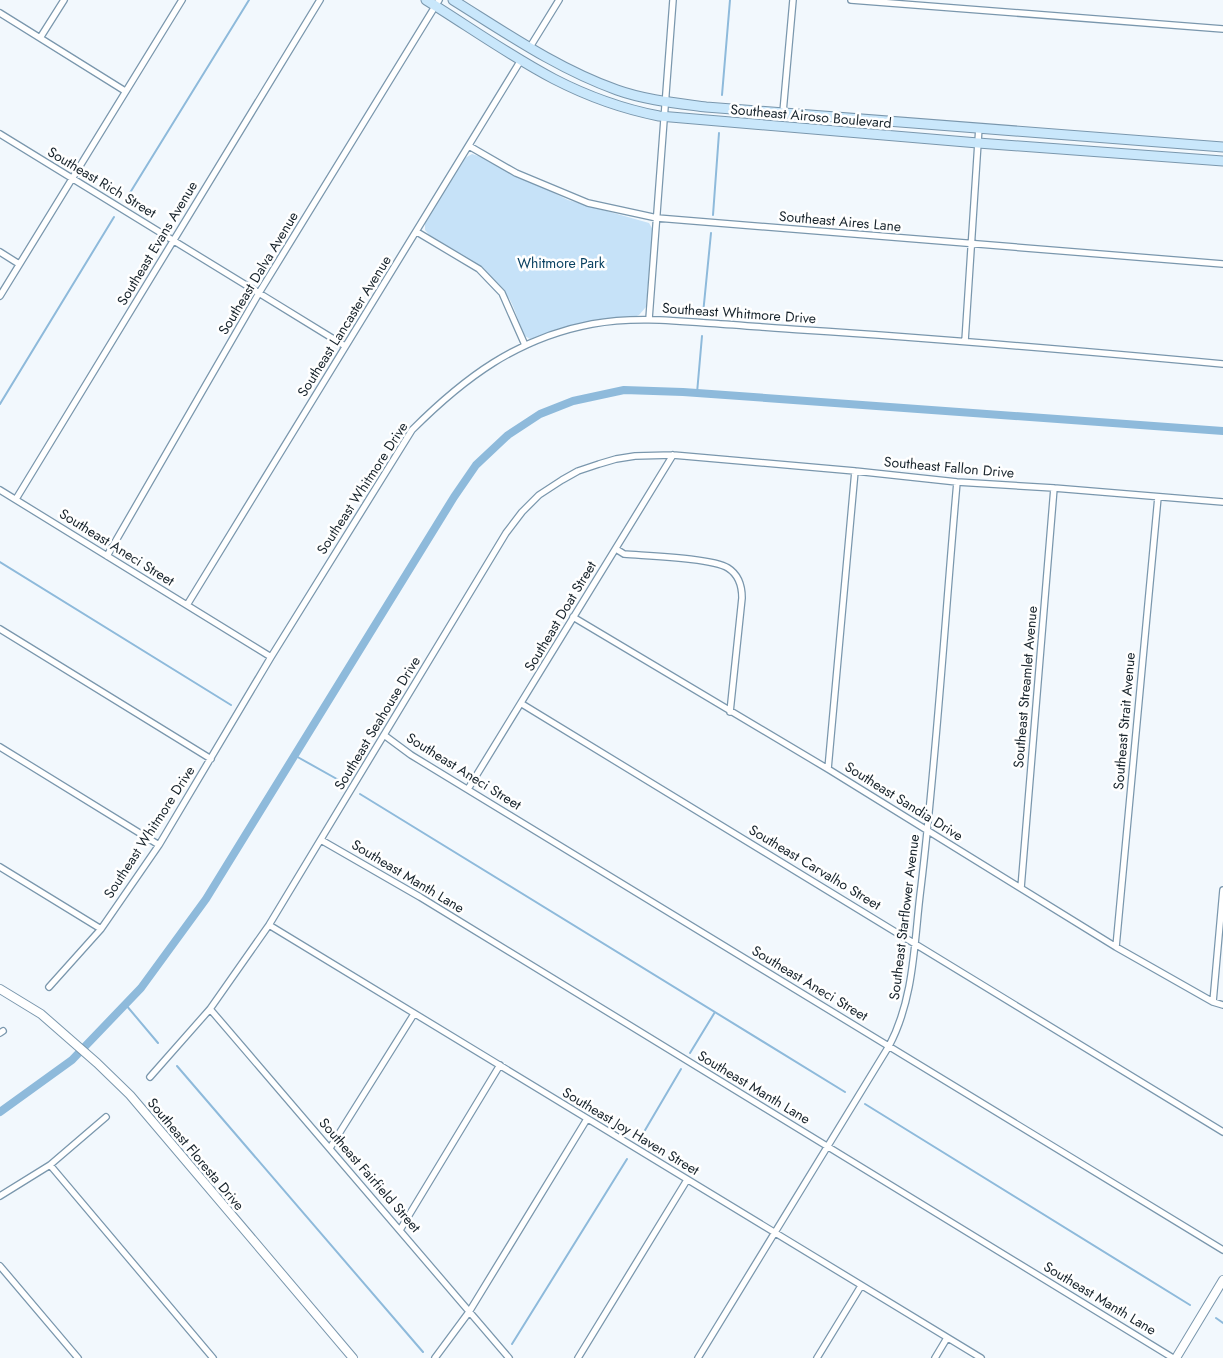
<svg xmlns="http://www.w3.org/2000/svg" width="1223" height="1358" viewBox="0 0 1223 1358" font-family="Jost,sans-serif">
  <rect width="100%" height="100%" fill="#f2f8fd"/>
  <path fill="#c6e2f8" d="M472 154 484 158 568 200 649 223 653 230 646 307 639 315 632 318 582 323 530 339 525 336C519 325 516 311 510 300 493 270 460 255 431 237L425 230V223L465 158Z"/>
  <g fill="none" stroke-linecap="round" stroke-linejoin="round">
    <path stroke="#8ebadb" stroke-width="2" d="M722 95 730 0
      M128 196 249 0
      M713 215 719 133
      M703 314 711 233
      M697 393 702 336
      M0 404 114 217
      M0 562 231 705
      M294 755 344 783
      M360 794 845 1092
      M126 1005 158 1043
      M690 1053 715 1012
      M177 1066 423 1352
      M865 1104 1190 1305
      M641 1137 681 1069
      M1216 1318 1223 1323
      M512 1344 627 1159"/>
    <path stroke="#8ebadb" stroke-width="8" d="M0 1112 72 1060 141 988 206 899 454 497 476 465 508 435 540 414 573 401 624 390 683 392 1223 431"/>
    <defs>
      <path id="minor" d="M851 0 1223 29
        M0 13 125 91
        M40 38 64 0
        M530 47 559 0
        M783 112 793 0
        M0 134 345 346
        M469 146 516 173 588 203 657 218 1223 264
        M417 232 479 269 502 293 525 345
        M0 252 19 264
        M0 296 182 0
        M649 319 673 0
        M965 341 979 127
        M0 490 271 657
        M16 499 320 0
        M616 549 624 554C647 556 712 558 728 568 739 575 742 586 742 598L730 712
        M107 556 259 293 439 0
        M187 605 521 60
        M573 617 828 769 1116 947 1213 1002 1223 1005
        M0 629 211 759
        M522 704 1223 1132
        M384 735 411 755 1223 1250
        M0 747 159 845
        M828 769 855 471
        M468 789 673 455
        M321 840 420 897 1173 1358
        M0 867 101 929
        M1021 888 1054 488
        M269 925 981 1358
        M1116 947 1158 497
        M49 987 101 929 159 845 271 657 412 430C464 378 517 338 592 324 630 317 668 320 706 323 739 325 771 328 804 330 944 339 1083 351 1223 364
        M1213 1002 1223 890
        M210 1009 509 1358
        M0 1033 3 1031
        M150 1077 210 1009 269 925 506 533 522 512 539 495 562 480 578 471 599 464 616 459 635 456 673 455 855 471 957 482 1054 488 1223 502
        M330 1148 414 1014
        M50 1165 213 1358
        M0 1196 50 1165 106 1117
        M400 1230 500 1065
        M0 1266 78 1358
        M435 1358 469 1312 587 1119
        M578 1358 687 1180
        M698 1358 889 1046C915 997 914 940 921 887 937 753 945 617 957 482
        M817 1358 861 1286
        M935 1358 947 1338"/>
      <path id="tertiary" d="M0 989 41 1014 97 1063 130 1095 353 1358
        M1176 1358 1223 1280"/>
      <path id="secondary" d="M426 0C468 26 510 56 554 79 587 96 623 109 659 116L978 143 1223 161
        M453 0C506 33 558 69 617 90 645 100 676 103 706 107L1223 147"/>
    </defs>
    <use href="#minor" stroke="#7a97ad" stroke-width="8"/>
    <use href="#tertiary" stroke="#7a97ad" stroke-width="10"/>
    <use href="#secondary" stroke="#7a97ad" stroke-width="11"/>
    <use href="#minor" stroke="#fff" stroke-width="5.5"/>
    <use href="#tertiary" stroke="#fff" stroke-width="8"/>
    <use href="#secondary" stroke="#c9e7fb" stroke-width="9"/>
  </g>
  <g text-anchor="middle" stroke-width="5" stroke-linejoin="round" paint-order="stroke">
    <g font-size="14" fill="#18242c" stroke="#fff">
      <text transform="translate(811 116) rotate(5)" y="5">Southeast Airoso Boulevard</text>
      <text transform="translate(102 182) rotate(31)" y="5">Southeast Rich Street</text>
      <text transform="translate(840 221) rotate(5)" y="5">Southeast Aires Lane</text>
      <text transform="translate(157 243) rotate(-59)" y="5">Southeast Evans Avenue</text>
      <text transform="translate(258 273) rotate(-59)" y="5">Southeast Dalva Avenue</text>
      <text transform="translate(739 313) rotate(4)" y="5">Southeast Whitmore Drive</text>
      <text transform="translate(344 326) rotate(-58)" y="5">Southeast Lancaster Avenue</text>
      <text transform="translate(949 467) rotate(5)" y="5">Southeast Fallon Drive</text>
      <text transform="translate(362 488) rotate(-57)" y="5">Southeast Whitmore Drive</text>
      <text transform="translate(117 547) rotate(32)" y="5">Southeast Aneci Street</text>
      <text transform="translate(560 616) rotate(-59)" y="5">Southeast Doat Street</text>
      <text transform="translate(1025 687) rotate(-85)" y="5">Southeast Streamlet Avenue</text>
      <text transform="translate(1124 721) rotate(-85)" y="5">Southeast Strait Avenue</text>
      <text transform="translate(377 723) rotate(-59)" y="5">Southeast Seahouse Drive</text>
      <text transform="translate(464 771) rotate(32)" y="5">Southeast Aneci Street</text>
      <text transform="translate(904 801) rotate(32)" y="5">Southeast Sandia Drive</text>
      <text transform="translate(149 832) rotate(-57)" y="5">Southeast Whitmore Drive</text>
      <text transform="translate(815 867) rotate(31)" y="5">Southeast Carvalho Street</text>
      <text transform="translate(408 876) rotate(31)" y="5">Southeast Manth Lane</text>
      <text transform="translate(904 917) rotate(-83)" y="5">Southeast Starflower Avenue</text>
      <text transform="translate(810 983) rotate(31)" y="5">Southeast Aneci Street</text>
      <text transform="translate(754 1087) rotate(31)" y="5">Southeast Manth Lane</text>
      <text transform="translate(631 1131) rotate(31)" y="5">Southeast Joy Haven Street</text>
      <text transform="translate(196 1154) rotate(50)" y="5">Southeast Floresta Drive</text>
      <text transform="translate(370 1175) rotate(49)" y="5">Southeast Fairfield Street</text>
      <text transform="translate(1100 1298) rotate(31)" y="5">Southeast Manth Lane</text>
    </g>
    <g font-size="14" fill="#084060" stroke="#fff">
      <text x="561" y="268">Whitmore Park</text>
    </g>
  </g>
</svg>
